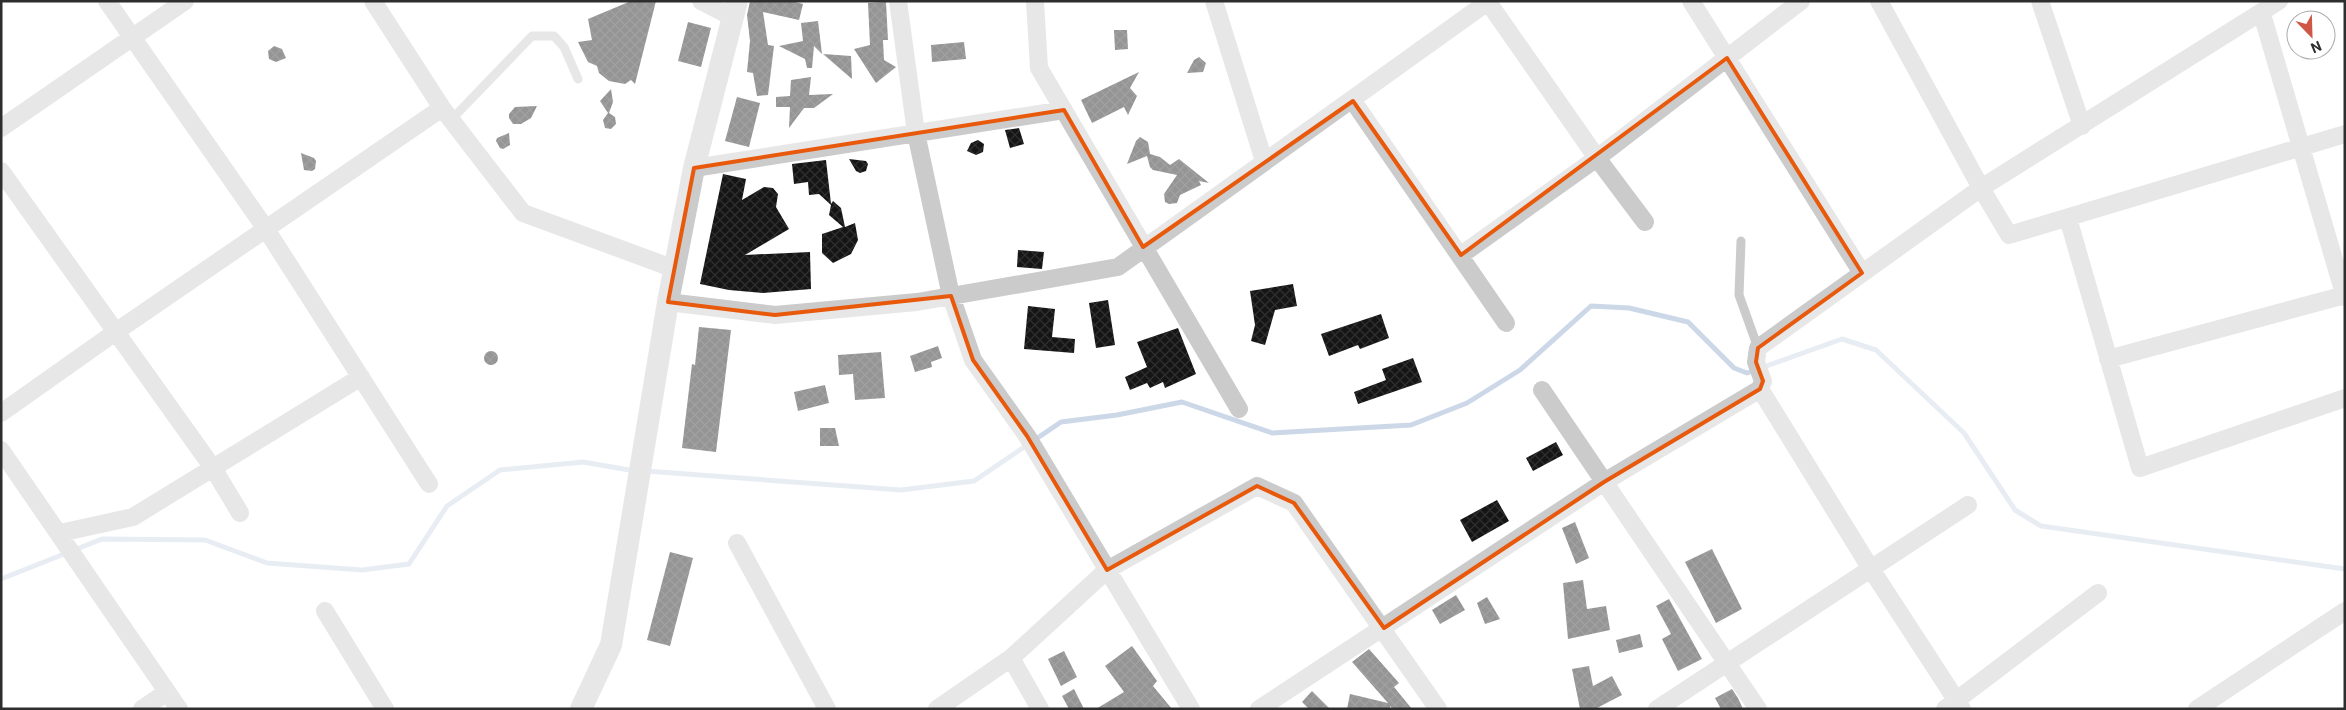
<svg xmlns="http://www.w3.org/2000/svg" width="2346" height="710" viewBox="0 0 2346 710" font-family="Roboto,sans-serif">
  <defs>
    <pattern id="building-cross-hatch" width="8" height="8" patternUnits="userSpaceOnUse" patternTransform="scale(1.25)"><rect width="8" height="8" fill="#151515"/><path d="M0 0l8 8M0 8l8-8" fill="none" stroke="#2f2f2f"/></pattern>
  </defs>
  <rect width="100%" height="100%" fill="#fff"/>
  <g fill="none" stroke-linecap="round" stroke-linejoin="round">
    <path stroke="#ccd8e7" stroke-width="5" d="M646 471 901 490 974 481 1061 422 1117 415 1182 402 1272 433 1411 425 1467 403 1520 370 1591 306 1629 308 1688 322 1734 368 1747 373 1842 339 1876 350 1964 433 2015 510 2041 526 2345 569
      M1 579 102 539 205 540 267 563 362 570 409 564 447 506 500 470 583 462 635 471"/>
  </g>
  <path fill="url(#building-cross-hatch)" d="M631 1H656L635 84 631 80 625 84 609 81 599 73 597 66 588 62 578 42 592 40 588 19Z
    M750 1H791L803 4 799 20 763 12 768 45 774 46 768 95 757 96 753 73 747 72 750 41 747 15Z
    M886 2 888 40H883L884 60 896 67 876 83 854 49 870 45 868 3Z
    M818 21 822 54 814 46 812 68H807L805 59 779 46 803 41 801 23Z
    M688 22 711 28 701 67 678 61Z
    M1114 30H1127L1128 49 1115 50Z
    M964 42 966 59 932 62 931 45Z
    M274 46 282 49 286 58 276 62 269 59 268 51Z
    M823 54 851 56 852 79Z
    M1199 57 1206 63 1203 72 1187 73 1194 60Z
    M1139 72 1130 88 1137 96 1128 115 1124 107 1092 123 1081 100Z
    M811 77 809 95 833 94 814 108H804L789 128 790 107H776V97L790 96 791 80Z
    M611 89 613 102 609 113 615 117 616 124 611 129 605 128 603 120 608 113 600 101Z
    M737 97 760 103 749 147 725 141Z
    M537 106 531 118 521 124H513L509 118V114L515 107Z
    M1019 128 1024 144 1010 148 1005 130Z
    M509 133 510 145 503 149 500 148 496 141 497 138Z
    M1140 137 1148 142 1150 154 1160 157 1170 165 1179 159 1209 183 1199 181 1201 185 1180 195 1177 203 1169 204 1165 202 1164 194 1177 175 1153 170 1150 167 1147 156 1127 164 1136 141Z
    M978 140 984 144 983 152 976 155 967 151 971 143Z
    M301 153 314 158 316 161 315 169 312 171 304 170Z
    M849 159 866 161 868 164 866 171 860 173 856 171Z
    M826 160 831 204 833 201 841 208 845 227 855 223 858 240 851 254 833 263 822 253V234L843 227 829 215 831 205 819 194 809 195 808 182 794 184 792 164Z
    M723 174 746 179 742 200 764 187 773 188 778 194 776 207 789 229 745 255 810 252 811 289 763 293 729 290 700 284Z
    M1018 250 1044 252 1042 269 1017 267Z
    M1293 284 1297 306 1275 310 1265 345 1251 341 1255 325 1250 291Z
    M1108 300 1115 345 1096 348 1089 303Z
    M1028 306 1055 309 1052 337 1075 339 1074 353 1024 349Z
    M1381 314 1389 338 1360 349 1358 345 1329 356 1321 334Z
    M699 327 731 330 716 452 682 448 692 364 695 365Z
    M1178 328 1196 374 1165 388 1163 382 1150 388 1147 383 1130 390 1125 377 1147 367 1137 342Z
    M938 346 942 358 931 362 932 367 915 372 910 356Z
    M484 358a7 7 0 1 1 14 0a7 7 0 1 1-14 0Z
    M881 352 885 398 855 400 853 374 839 375 838 355Z
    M1413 358 1422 382 1358 404 1354 392 1386 380 1382 369Z
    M825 385 829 403 798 411 794 392Z
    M820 428H835L839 446H820Z
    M1556 442 1563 455 1533 471 1526 458Z
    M1497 500 1509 521 1472 542 1460 520Z
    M1575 522 1589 558 1576 564 1562 528Z
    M1712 549 1742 609 1716 623 1685 562Z
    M670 552 693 558 670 646 647 640Z
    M1583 580 1587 609 1606 606 1610 630 1568 639 1563 583Z
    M1456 595 1465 610 1440 624 1432 610Z
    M1487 597 1500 619 1485 624 1477 603Z
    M1669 599 1702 659 1678 671 1662 639 1671 634 1656 606Z
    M1640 634 1643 647 1619 653 1616 640Z
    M1132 646 1157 681 1153 686 1172 709H1096L1124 692 1105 666Z
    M1369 649 1399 683 1394 687 1412 709H1393L1390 706V709H1347L1350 694 1388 703 1352 662Z
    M1064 651 1077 677 1061 686 1048 659Z
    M1589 666 1593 686 1612 676 1622 695 1595 709H1580L1572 669Z
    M1074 689 1084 709H1069L1062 696Z
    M1732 689 1738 698 1743 709H1721L1715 698Z
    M1312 691 1330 709H1309L1302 702Z"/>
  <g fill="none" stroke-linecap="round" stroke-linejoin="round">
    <path stroke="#cbcbcb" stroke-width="9" d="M451 120 532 36H554L564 47 578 79
      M1741 241 1739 295 1758 348"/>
    <path stroke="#cbcbcb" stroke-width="18" d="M107 1 266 229 429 484
      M373 1 442 108 523 213 675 269
      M701 1 734 18
      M898 1 916 133 951 296 973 360 1027 436 1191 709
      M1035 1 1039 68 1239 409
      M1214 1 1264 161
      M1691 1 1862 273
      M1879 1 1981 188 2009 235 2345 134
      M2040 1 2082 126
      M1488 2 1597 158 1645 222
      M2262 14 2345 297
      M1353 101 1506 323
      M1 128 185 1
      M694 168 1064 110
      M1 171 213 468 240 513
      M2068 218 2140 468 2345 398
      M1461 255 1597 158 1801 1
      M668 302 775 315 917 302 1118 267 1489 1
      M2108 359 2345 295
      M1542 390 1758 709
      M1 413 117 331 442 108
      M1 450 179 709
      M60 533 133 517 361 377
      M737 543 827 709
      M325 611 385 709
      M1011 658 1040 709
      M142 709 167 692
      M937 709 1011 658 1107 570 1257 486 1294 503 1438 709
      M1259 709 1604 482 1760 389
      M1657 709 1968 505
      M1945 709 2098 593
      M1962 709 1871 569 1760 389 1763 381 1756 362 1758 348 1981 188 2279 1
      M2197 709 2345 611"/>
    <path stroke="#cbcbcb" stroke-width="22" d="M581 709 611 645 668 302 694 168 737 1"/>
  </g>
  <path d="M0 0H2346V710H0ZM1727 58 1862 273 1758 348 1756 362 1763 381 1760 389 1604 482 1384 628 1294 503 1257 486 1107 570 1027 436 973 360 951 296 775 315 668 302 694 168 1064 110 1143 247 1353 101 1461 255Z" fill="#fff" fill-opacity=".55" fill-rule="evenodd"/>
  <path fill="none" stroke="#e8590c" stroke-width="4" stroke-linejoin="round" d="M1727 58 1862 273 1758 348 1756 362 1763 381 1760 389 1604 482 1384 628 1294 503 1257 486 1107 570 1027 436 973 360 951 296 775 315 668 302 694 168 1064 110 1143 247 1353 101 1461 255Z"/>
  <rect width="2346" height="710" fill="none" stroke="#2e2e2e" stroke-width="5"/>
  <g transform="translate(2311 35) rotate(157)"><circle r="24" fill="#ffffff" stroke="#ababab"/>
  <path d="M0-4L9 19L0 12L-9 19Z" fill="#d05645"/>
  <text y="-8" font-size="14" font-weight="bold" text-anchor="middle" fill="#2e2e2e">N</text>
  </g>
</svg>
